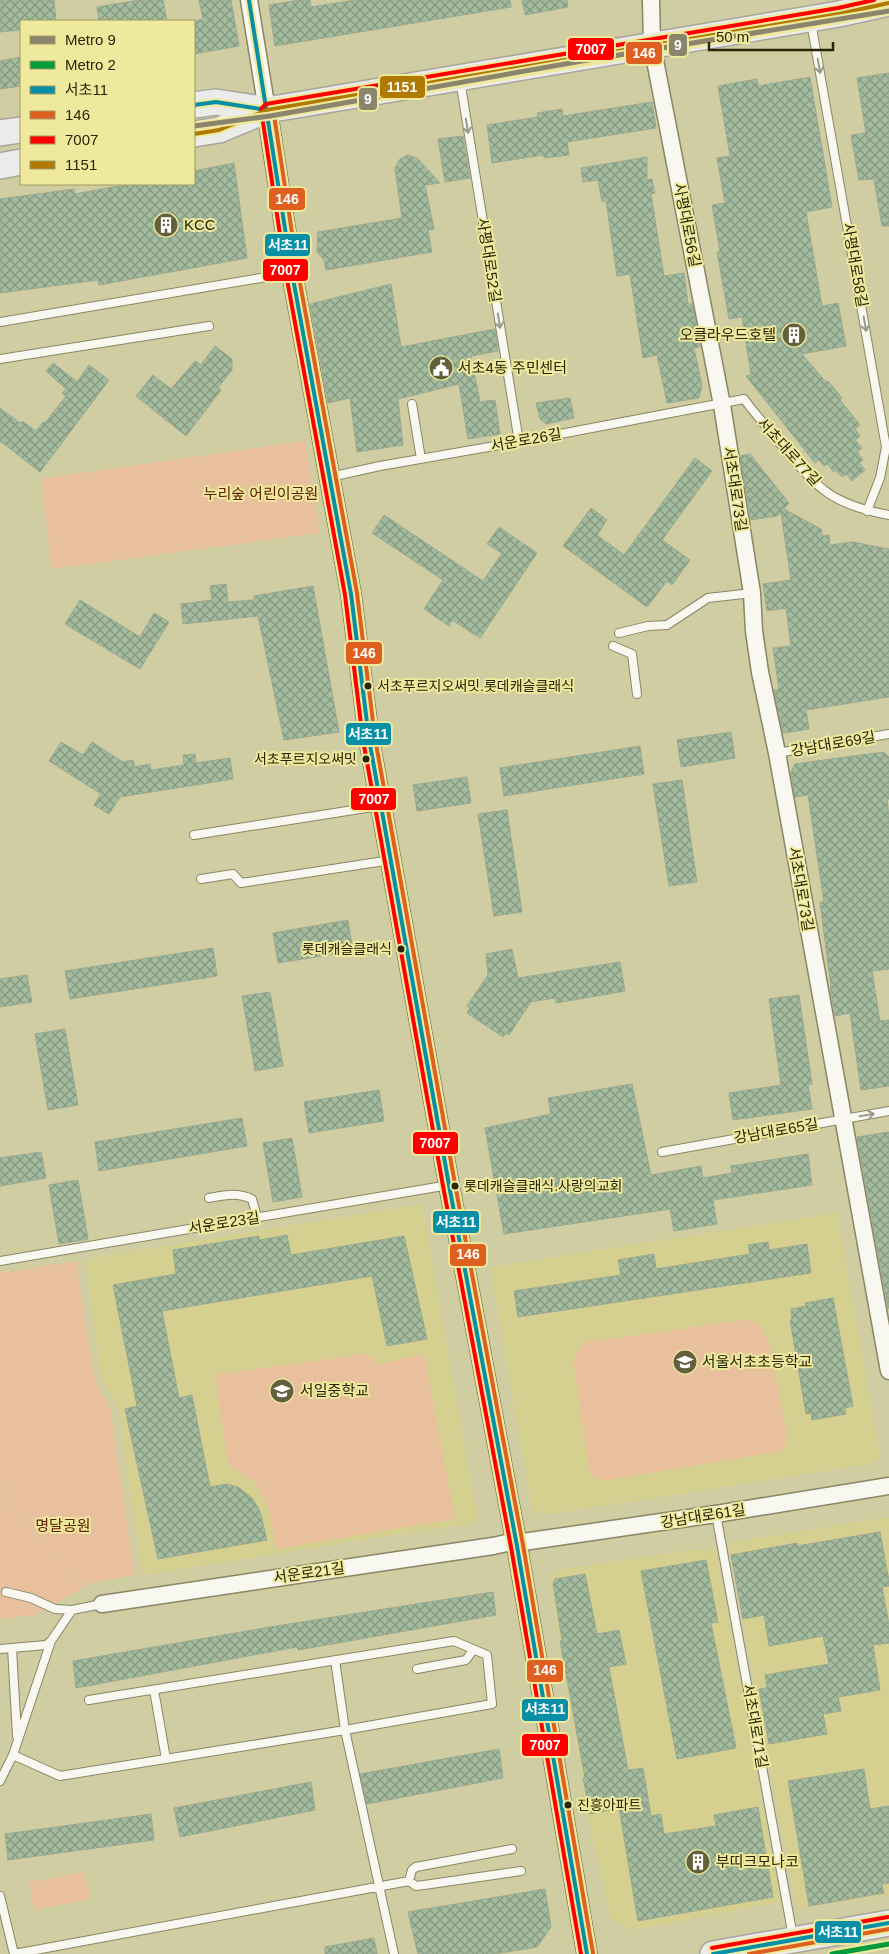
<svg xmlns="http://www.w3.org/2000/svg" width="889" height="1954" viewBox="0 0 889 1954" font-family="Arial,'Noto Sans KR',sans-serif">
  <defs>
    <pattern id="building-cross-hatch" width="8" height="8" patternUnits="userSpaceOnUse" patternTransform="scale(1.25)"><rect width="8" height="8" fill="#a3bb9e"/><path d="M0 0l8 8M0 8l8-8" fill="none" stroke="#85987f"/></pattern>
  </defs>
  <rect width="100%" height="100%" fill="#d0cda3"/>
  <path fill="#d6d090" d="M422 1204 478 1522 142 1575 118 1405 101 1377 85 1259Z
    M837 1213 880 1457 871 1464 545 1515 532 1510 490 1267Z
    M889 1517V1894L797 1909 729 1543Z
    M715 1547 780 1902 654 1926 629 1929 611 1918 587 1811 550 1580 556 1570Z"/>
  <path fill="#e9c09d" d="M305 441 320 533 52 569 41 479Z
    M76 1261 95 1381 110 1407 135 1575 94 1582 34 1615 0 1619V1273Z
    M744 1320C757 1320 763 1329 768 1340L786 1430 785 1446 780 1451 608 1480 595 1479 591 1474 589 1467 574 1366C574 1355 577 1347 587 1342Z
    M365 1354 378 1364 424 1354 455 1519 276 1549 269 1508 256 1483 228 1464 215 1375Z
    M85 1872 90 1899 34 1910 29 1882Z"/>
  <path fill="url(#building-cross-hatch)" stroke="#9ba990" d="M0 0H54L56 21H21V30L0 32Z
    M139 0H163L167 21H99L97 7Z
    M199 0H231L239 46 194 54V21L203 19Z
    M299 0H310L311 7 355 0H510L511 7 275 46 269 5Z
    M522 0H567L568 7 525 15Z
    M21 57V86L0 89V61Z
    M889 73V226H882L874 179 859 180 851 135 866 133 857 78Z
    M810 77 832 207 806 212 822 306 838 303 846 346 802 354 826 382 828 381 842 398 840 400 860 425 855 429 860 436 855 440 862 448 857 452 863 460 859 463 865 470 852 481 846 474 842 477 836 470 834 472 827 464 824 466 819 460 815 463 746 376 751 375 742 317 729 319 717 252H720L712 205 725 203 717 158 730 156 718 86 757 79 758 86Z
    M652 102 656 128 567 142 569 155 544 158V155L492 163 487 125 538 117 537 113 562 109 563 116Z
    M463 136 470 178 445 182 438 139Z
    M408 155 417 158 440 183 425 185 434 229 428 230 432 252 326 270 324 260 317 252 318 232 402 218 395 168 400 159Z
    M647 157V180L652 179 655 193 651 194 664 276 684 273 688 304H692L700 347 694 348 702 386 699 398 667 403 657 355 643 358 630 274 617 276 606 201 602 202 598 180 583 182 581 168Z
    M234 163 247 258 99 285 98 280 0 293V199L74 189 75 194 129 184H194V171Z
    M391 284 401 347 495 329 498 351 471 356 480 402 495 400 500 434 468 439 459 384 398 399 403 445 357 452 350 398 328 403 310 304Z
    M215 346 232 359V370L218 388 221 390 186 436 136 396 153 375 171 389 195 361 201 365Z
    M53 363 77 382 89 365 109 380 40 472 0 441V408L20 423 22 421 36 431 43 422 45 423 66 396 62 393 66 389 46 371Z
    M570 398 574 418 546 424 540 419 536 403Z
    M750 454 789 503 784 509 821 529 822 536 829 535 830 545 852 542 889 549V697L806 710 809 729 783 733 774 690 779 689 773 648 791 646 786 608 767 611 763 584 791 580 781 513 777 516 751 520 740 456Z
    M695 458 712 471 662 540 690 560 672 585 667 581 647 607 563 546 591 508 607 520 597 535 624 555Z
    M384 515 483 581 502 553 487 544 499 527 537 553 480 638 452 620 449 626 424 609 443 580 372 533Z
    M226 584 228 602 254 600V596L313 586 339 732 284 740 258 616 183 624 181 604 212 600 210 586Z
    M80 600 140 637 154 613 169 622 140 669 65 624Z
    M731 732 735 758 681 767 677 740Z
    M61 742 83 755 92 742 123 762 133 760 135 767 150 764 151 770 184 765 183 755 195 754 196 763 230 758 233 779 120 797 109 814 94 805 101 794 49 761Z
    M640 746 644 774 504 796 500 768Z
    M883 752 889 757V799L887 800 889 816V969L872 971 880 1021 889 1020V1086L861 1090 850 1013 835 1016 830 987H831L820 902H824L808 795 795 797 791 772 795 764Z
    M467 777 471 803 417 811 413 785Z
    M682 780 697 882 669 886 653 784Z
    M507 810 522 912 494 916 478 814Z
    M348 920 353 951 278 963 273 933Z
    M213 948 217 976 70 999 65 971Z
    M512 949 518 978 620 962 625 991 556 1003 555 998 531 1002 509 1035 506 1033 503 1037 467 1013 470 1008 467 1006 488 975 486 954Z
    M27 975 32 1002 0 1007V979Z
    M270 992 283 1066 255 1071 242 996Z
    M799 995 812 1084 808 1085 812 1109 733 1120 729 1093 781 1085 769 999Z
    M65 1029 78 1105 48 1110 35 1034Z
    M632 1084 651 1175 701 1166 703 1178 732 1173 731 1166 808 1154 812 1185 713 1200 717 1224 674 1231 670 1209 504 1234 485 1128 551 1114 548 1098Z
    M379 1090 384 1121 309 1133 304 1102Z
    M242 1118 247 1146 99 1171 95 1142Z
    M889 1132V1308H888L857 1137Z
    M292 1138 302 1197 273 1202 263 1143Z
    M41 1152 46 1178 0 1186V1158Z
    M78 1180 88 1239 59 1244 49 1185Z
    M287 1235 291 1255 404 1236 427 1339 387 1346 372 1276 162 1311 179 1398 192 1395 210 1487 226 1484 238 1487 252 1498 260 1511 267 1540 158 1559 125 1409 137 1406 113 1285 176 1274 173 1250 259 1236V1240Z
    M768 1242 769 1250 807 1244 811 1273 518 1317 514 1291 621 1275 618 1260 654 1254 656 1269 750 1254 748 1245Z
    M833 1298 853 1406 845 1408 846 1414 812 1420 811 1413 806 1414 790 1320 792 1319 791 1309 806 1306 805 1303Z
    M880 1532 889 1581V1586L882 1587 889 1624V1643L873 1645 880 1690 838 1697 841 1711 823 1714 827 1734 769 1744 759 1689 767 1688 765 1675 829 1664 823 1636 769 1646 764 1615 743 1619 731 1555 797 1543V1546Z
    M706 1560 718 1622 711 1623 736 1748 677 1759 641 1571Z
    M585 1574 597 1634 619 1630 626 1664 609 1667 628 1770 643 1768 651 1816 661 1814 664 1834 716 1826 714 1815 758 1807 773 1897 638 1921 619 1808 590 1814 583 1778H585L560 1641 562 1640 553 1584 555 1579Z
    M493 1592 496 1615 298 1650 297 1647 76 1688 73 1661 270 1627Z
    M499 1749 503 1778 367 1804 360 1774Z
    M864 1769 870 1809 889 1806V1883L882 1884 884 1893 809 1906 788 1781Z
    M311 1782 315 1810 180 1837 174 1808Z
    M151 1814 154 1840 8 1860 5 1834Z
    M545 1889 551 1927 537 1947 495 1954H418L408 1912Z
    M374 1938 377 1954H325V1947Z"/>
  <g fill="none" stroke-linecap="round" stroke-linejoin="round">
    <defs>
      <path id="service" d="M811 22 886 447 880 478 867 511
        M460 80 519 442
        M0 322 290 273
        M0 359 209 326
        M412 404 421 459
        M330 477 380 466 534 439 744 399C755 414 767 427 778 441 816 486 828 504 889 515
        M619 633 648 626 667 625 708 598 752 593
        M613 646 632 654 637 694
        M777 753 889 734
        M194 835 379 806
        M201 879 233 874 241 883 391 860
        M662 1152 889 1111
        M209 1198C225 1195 237 1192 252 1199L257 1217
        M0 1261 449 1185
        M716 1514 793 1937
        M6 1592 31 1598 55 1609 72 1610
        M12 1648 17 1736
        M0 1649 46 1645 51 1641
        M335 1660 345 1730 394 1954
        M417 1669 466 1660 473 1650
        M154 1690 166 1759
        M13 1755 51 1641 72 1610 102 1604
        M0 1781 13 1755 60 1776 345 1730 492 1704 487 1655 454 1641 89 1700
        M512 1849 416 1867 412 1870 409 1881 416 1886 424 1885 521 1871
        M0 1896 14 1954
        M14 1954 409 1881"/>
      <path id="minor" d="M249 0 267 110
        M651 0 652 45 722 405 752 593 754 631 760 672 777 753 889 1371
        M102 1604 493 1546 516 1541 523 1542 716 1514 889 1486"/>
      <path id="tertiary" d="M267 110 292 273 351 594 369 739 449 1185 517 1546 587 1954"/>
      <path id="primary" d="M194 105 216 102 267 110
        M0 133 21 130
        M194 134 219 130 267 110 839 14 889 3
        M0 166 21 162
        M713 1954 889 1923"/>
    </defs>
    <use href="#service" stroke="#888664" stroke-width="10"/>
    <use href="#minor" stroke="#888664" stroke-width="19"/>
    <use href="#tertiary" stroke="#888664" stroke-width="22"/>
    <use href="#primary" stroke="#a8a69b" stroke-width="28"/>
    <path stroke="#d2d0c2" stroke-width="3" stroke-dasharray="1 4" stroke-linecap="butt" d="M856 68 889 62
      M0 1477 22 1522 92 1593"/>
    <use href="#service" stroke="#f8f8f1" stroke-width="8"/>
    <use href="#minor" stroke="#f8f8f1" stroke-width="16"/>
    <use href="#tertiary" stroke="#f8f8f1" stroke-width="20"/>
    <use href="#primary" stroke="#ebebea" stroke-width="25"/>
    <defs>
      <path id="bus-1" d="M249 0 292 273 351 594 369 739 449 1185 517 1546 587 1954
        M194 105 216 102 267 110
        M713 1954 889 1923"/>
      <path id="bus-2" d="M593 1953 523 1545 455 1184 375 738 357 593 298 272 274 115 840 20 889 9
        M749 1954 889 1929"/>
      <path id="bus-3" d="M712 1948 888 1917
        M581 1954 511 1547 443 1186 363 740 345 595 286 274 261 109 266 104 838 8 874 0"/>
      <path id="bus-4" d="M194 134 219 130 267 110 839 14 889 3"/>
    </defs>
    <use href="#bus-1" stroke="#efe99e" stroke-width="8"/>
    <use href="#bus-2" stroke="#efe99e" stroke-width="8"/>
    <use href="#bus-3" stroke="#efe99e" stroke-width="8"/>
    <use href="#bus-4" stroke="#efe99e" stroke-width="8"/>
    <use href="#bus-1" stroke="#088fa6" stroke-width="4"/>
    <use href="#bus-2" stroke="#de5f1f" stroke-width="4"/>
    <use href="#bus-3" stroke="#f00" stroke-width="4"/>
    <use href="#bus-4" stroke="#af7902" stroke-width="4"/>
    <defs>
      <path id="metro-1" d="M194 126 270 116 582 61 889 11"/>
      <path id="metro-2" d="M832 1954 889 1944"/>
    </defs>
    <use href="#metro-1" stroke="#efe99e" stroke-width="9"/>
    <use href="#metro-2" stroke="#efe99e" stroke-width="9"/>
    <use href="#metro-1" stroke="#8b856d" stroke-width="5"/>
    <use href="#metro-2" stroke="#029c3c" stroke-width="5"/>
  </g>
  <defs><path id="oneway-shaft" d="M-6 0H5M1.5-3L5.5 0L1.5 3" fill="none" stroke-width="1.6" stroke-linecap="round" stroke-linejoin="round" transform="scale(1.25)"/></defs>
  <g stroke="#9a9a88">
    <use href="#oneway-shaft" transform="translate(819 66) rotate(80)"/>
    <use href="#oneway-shaft" transform="translate(467 126) rotate(81)"/>
    <use href="#oneway-shaft" transform="translate(499 321) rotate(81)"/>
    <use href="#oneway-shaft" transform="translate(865 324) rotate(80)"/>
    <use href="#oneway-shaft" transform="translate(867 1115) rotate(-9)"/>
  </g>
  <defs>
    <symbol id="building-disc" viewBox="-11 -11 22 22"><circle r="9.5" fill="#63603e" stroke="#efe99e"/><path d="M-4-6H4V6H1V3H-1V6H-4ZM-2.5-4.3h1.7v1.8h-1.7ZM.8-4.3h1.7v1.8H.8ZM-2.5-1h1.7V.8h-1.7ZM.8-1h1.7V.8H.8Z" fill="#fff"/></symbol>
    <symbol id="civic-disc" viewBox="-11 -11 22 22"><circle r="9.5" fill="#63603e" stroke="#efe99e"/><path d="M-.6-6.5H3V-4.5H.6V-3L4-1V1h2V6H-6V1h2V-1L-.6-3ZM-1.2 2.5V6h2.4V2.5Z" fill="#fff"/></symbol>
    <symbol id="school-disc" viewBox="-11 -11 22 22"><circle r="9.5" fill="#63603e" stroke="#efe99e"/><path d="M0-5L7-2L0 1L-7-2ZM-4 1L0 2.5L4 1V4Q0 6-4 4Z" fill="#fff"/></symbol>
  </defs>
  <g fill-rule="evenodd">
    <use href="#building-disc" x="152" y="211" width="28" height="28"/>
    <use href="#building-disc" x="780" y="321" width="28" height="28"/>
    <use href="#civic-disc" x="427" y="354" width="28" height="28"/>
    <use href="#school-disc" x="671" y="1348" width="28" height="28"/>
    <use href="#school-disc" x="268" y="1377" width="28" height="28"/>
    <use href="#building-disc" x="684" y="1848" width="28" height="28"/>
  </g>
  <g fill="#282607" stroke="#efe99e" stroke-width="2">
    <circle cx="368" cy="686" r="4.5"/>
    <circle cx="366" cy="759" r="4.5"/>
    <circle cx="401" cy="949" r="4.5"/>
    <circle cx="455" cy="1186" r="4.5"/>
    <circle cx="568" cy="1805" r="4.5"/>
  </g>
  <g text-anchor="middle" stroke-width="4" stroke-linejoin="round" paint-order="stroke">
    <g font-size="14" fill="#282607" stroke="#efe99e" text-anchor="start">
      <text x="377" y="691">서초푸르지오써밋.롯데캐슬클래식</text>
      <text x="357" y="764" text-anchor="end">서초푸르지오써밋</text>
      <text x="392" y="954" text-anchor="end">롯데캐슬클래식</text>
      <text x="464" y="1191">롯데캐슬클래식.사랑의교회</text>
      <text x="577" y="1810">진흥아파트</text>
    </g>
    <g font-size="15" fill="#282607" stroke="#efe99e" text-anchor="start">
      <text x="184" y="230">KCC</text>
      <text x="776" y="340" text-anchor="end">오클라우드호텔</text>
      <text x="458" y="373">서초4동 주민센터</text>
      <text x="702" y="1367">서울서초초등학교</text>
      <text x="300" y="1396">서일중학교</text>
      <text x="716" y="1867">부띠크모나코</text>
    </g>
    <g font-size="15" fill="#282607" stroke="#efe99e">
      <text transform="translate(687 225) rotate(79)" y="5">사평대로56길</text>
      <text transform="translate(489 260) rotate(81)" y="5">사평대로52길</text>
      <text transform="translate(855 265) rotate(80)" y="5">사평대로58길</text>
      <text transform="translate(526 440) rotate(-10)" y="5">서운로26길</text>
      <text transform="translate(789 452) rotate(48)" y="5">서초대로77길</text>
      <text transform="translate(735 489) rotate(81)" y="5">서초대로73길</text>
      <text transform="translate(833 744) rotate(-10)" y="5">강남대로69길</text>
      <text transform="translate(801 889) rotate(80)" y="5">서초대로73길</text>
      <text transform="translate(776 1131) rotate(-10)" y="5">강남대로65길</text>
      <text transform="translate(224 1223) rotate(-9)" y="5">서운로23길</text>
      <text transform="translate(703 1516) rotate(-9)" y="5">강남대로61길</text>
      <text transform="translate(309 1573) rotate(-8)" y="5">서운로21길</text>
      <text transform="translate(755 1726) rotate(80)" y="5">서초대로71길</text>
    </g>
    <g font-size="15" fill="#5d2000" stroke="#efe99e">
      <text x="261" y="499">누리숲 어린이공원</text>
      <text x="63" y="1531">명달공원</text>
    </g>
  </g>
  <g stroke="#efe99e" stroke-width="2">
    <rect x="668" y="33" width="20" height="24" rx="5" fill="#8b856d"/>
    <rect x="567" y="37" width="48" height="24" rx="5" fill="#f00"/>
    <rect x="625" y="41" width="38" height="24" rx="5" fill="#de5f1f"/>
    <rect x="379" y="75" width="47" height="24" rx="5" fill="#af7902"/>
    <rect x="358" y="87" width="20" height="24" rx="5" fill="#8b856d"/>
    <rect x="268" y="187" width="38" height="24" rx="5" fill="#de5f1f"/>
    <rect x="264" y="233" width="47" height="24" rx="5" fill="#088fa6"/>
    <rect x="262" y="258" width="47" height="24" rx="5" fill="#f00"/>
    <rect x="345" y="641" width="38" height="24" rx="5" fill="#de5f1f"/>
    <rect x="345" y="722" width="47" height="24" rx="5" fill="#088fa6"/>
    <rect x="350" y="787" width="47" height="24" rx="5" fill="#f00"/>
    <rect x="412" y="1131" width="47" height="24" rx="5" fill="#f00"/>
    <rect x="432" y="1210" width="48" height="24" rx="5" fill="#088fa6"/>
    <rect x="449" y="1243" width="38" height="24" rx="5" fill="#de5f1f"/>
    <rect x="526" y="1659" width="38" height="24" rx="5" fill="#de5f1f"/>
    <rect x="521" y="1698" width="48" height="24" rx="5" fill="#088fa6"/>
    <rect x="521" y="1733" width="48" height="24" rx="5" fill="#f00"/>
    <rect x="814" y="1920" width="48" height="24" rx="5" fill="#088fa6"/>
  </g>
  <g font-size="14" text-anchor="middle" font-weight="bold" fill="#fff">
    <text x="678" y="50">9</text>
    <text x="591" y="54">7007</text>
    <text x="644" y="58">146</text>
    <text x="402" y="92">1151</text>
    <text x="368" y="104">9</text>
    <text x="287" y="204">146</text>
    <text x="288" y="250">서초11</text>
    <text x="285" y="275">7007</text>
    <text x="364" y="658">146</text>
    <text x="368" y="739">서초11</text>
    <text x="374" y="804">7007</text>
    <text x="435" y="1148">7007</text>
    <text x="456" y="1227">서초11</text>
    <text x="468" y="1259">146</text>
    <text x="545" y="1675">146</text>
    <text x="545" y="1714">서초11</text>
    <text x="545" y="1750">7007</text>
    <text x="838" y="1937">서초11</text>
  </g>
  <rect x="20" y="20" width="175" height="165" fill="#efe99e" stroke="#9f9b62"/>
  <rect x="30" y="36" width="25" height="8" fill="#8b856d" stroke="#9f9b62"/>
  <text x="65" y="45" font-size="15" fill="#282607">Metro 9</text>
  <rect x="30" y="61" width="25" height="8" fill="#029c3c" stroke="#9f9b62"/>
  <text x="65" y="70" font-size="15" fill="#282607">Metro 2</text>
  <rect x="30" y="86" width="25" height="8" fill="#088fa6" stroke="#9f9b62"/>
  <text x="65" y="95" font-size="15" fill="#282607">서초11</text>
  <rect x="30" y="111" width="25" height="8" fill="#de5f1f" stroke="#9f9b62"/>
  <text x="65" y="120" font-size="15" fill="#282607">146</text>
  <rect x="30" y="136" width="25" height="8" fill="#ff0000" stroke="#9f9b62"/>
  <text x="65" y="145" font-size="15" fill="#282607">7007</text>
  <rect x="30" y="161" width="25" height="8" fill="#af7902" stroke="#9f9b62"/>
  <text x="65" y="170" font-size="15" fill="#282607">1151</text>
  <path d="M709 42v8h124v-8" fill="none" stroke="#282607" stroke-width="2.5"/>
  <text x="716" y="42" font-size="15" fill="#282607" stroke="#efe99e" stroke-width="4" paint-order="stroke">50 m</text>
</svg>
